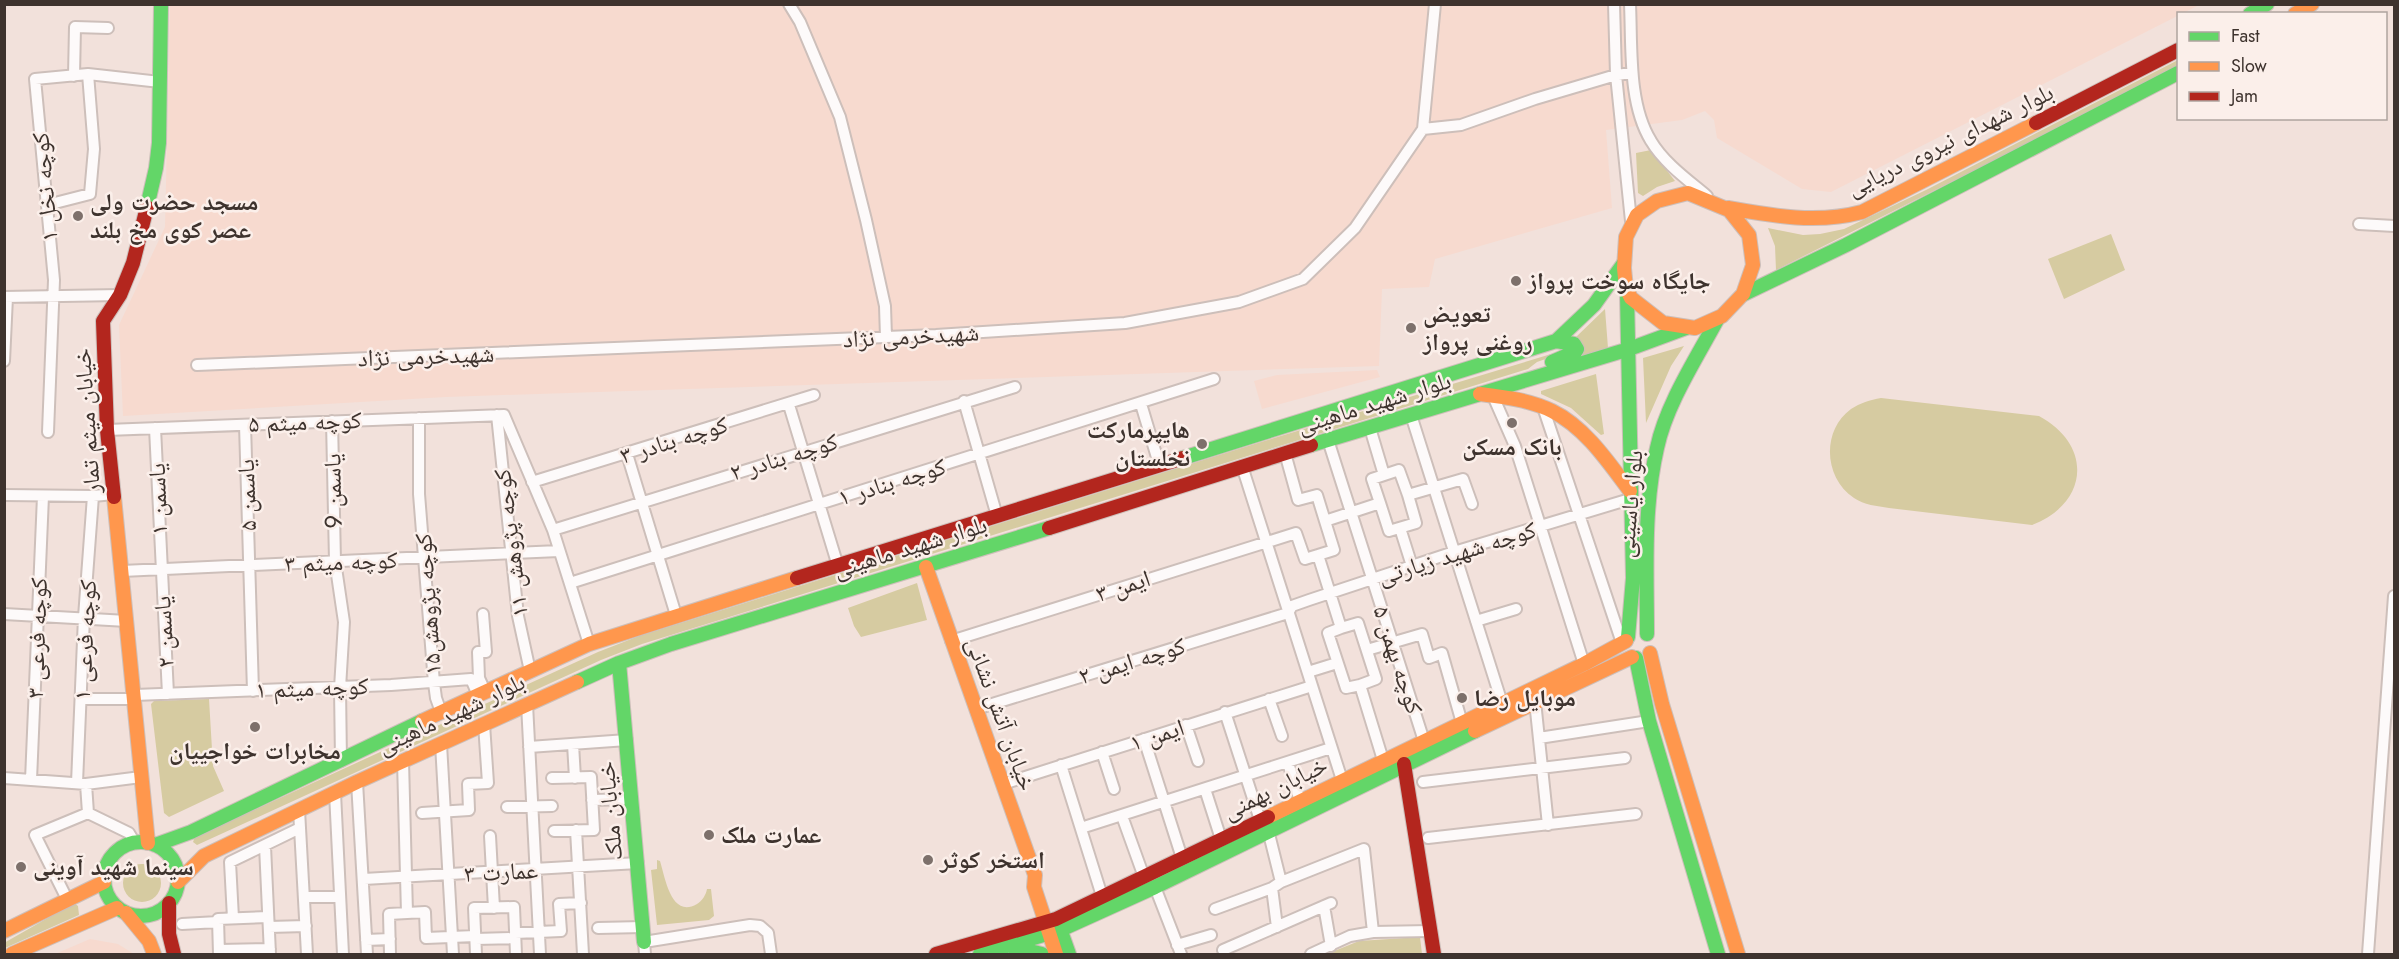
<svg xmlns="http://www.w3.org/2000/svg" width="2399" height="959" viewBox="0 0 2399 959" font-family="Jost,'Noto Naskh Arabic',sans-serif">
  <rect width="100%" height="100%" fill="#f2e1db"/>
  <path fill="#f7dacf" d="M170 5H2199L1831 192 1802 189 1717 138 1714 120 1705 111 1682 120 1606 130 1612 208 1435 259 1429 287 1382 289 1379 366 446 397 123 416 119 325 165 227Z
    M1377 370 1380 377 1262 409 1254 381 1277 375Z
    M90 939 118 944 134 954H55Z"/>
  <path fill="#d6cba1" d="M2178 60V68L1776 270 1775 246 1768 228 1803 235 1820 234 1844 229 1926 190Z
    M1651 150 1675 181 1657 187 1643 196 1638 193 1636 153Z
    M2111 234 2125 270 2064 299 2048 259Z
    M1605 309 1608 348 1581 356 1576 337Z
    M1684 346 1671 366 1646 423 1643 358Z
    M1571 348V350L1537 362 1528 369 642 644 601 660 197 845 193 842 195 837 598 652 639 636 1261 442Z
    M1596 374 1604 434 1601 435 1571 408 1541 394V391Z
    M1881 398 2039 416C2093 445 2089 503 2032 525L1889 508C1877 506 1864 505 1854 498 1824 478 1821 431 1851 409 1860 403 1870 400 1881 398Z
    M917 583 927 620 861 637 854 626 848 608Z
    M209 699 213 766 224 791 169 817 164 813 151 704 154 701Z
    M657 860 660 861C665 877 671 919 697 904 702 901 706 895 707 889H711L714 916 709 920 657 925 651 870 657 869Z
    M123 883a19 19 0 1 1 38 0a19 19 0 1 1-38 0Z
    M74 903 78 906 79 915 5 948 4 943Z
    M1420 937 1422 954H1327L1359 941Z"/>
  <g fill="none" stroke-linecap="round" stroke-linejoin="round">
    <defs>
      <path id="street" d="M789 4 800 22 840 117 866 220 885 306 886 337
        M1614 4 1616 75 1631 221
        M1630 4C1632 47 1628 104 1651 141 1664 163 1688 180 1707 196
        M74 76 75 27 108 28
        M1423 129 1461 125 1535 99 1616 75 1632 73
        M47 205 90 194 94 149 88 74
        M2359 224 2394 226
        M4 297 120 295
        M4 361 7 297
        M197 365 936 335 1125 323 1239 302 1303 279 1355 228 1423 129 1435 4
        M1493 396 1515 446 1584 664
        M964 401 997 516
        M1141 404 1159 464
        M789 405 838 566
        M1544 410 1622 643
        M497 415 518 616 530 671
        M1411 415 1502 703
        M419 418V494L434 683 436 698 441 712
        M332 421 335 561 344 622 340 688 341 761
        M245 425 253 691
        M155 428 168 694
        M1370 428 1384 475
        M107 430 504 415 553 530 589 644
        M48 432 54 280 35 79 88 74 160 82
        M1328 440 1424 741
        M1285 453 1298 500 1317 495 1325 521
        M627 454 676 615
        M1242 466 1342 780
        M532 482 814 395
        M4 495 93 496 114 494
        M1380 503 1372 479 1399 470 1408 495 1463 479 1472 504
        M1400 528 1412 566
        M553 530 1015 387
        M1318 555 1334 550 1325 521 1380 503 1389 531 1416 523 1408 495
        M122 571 559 551
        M570 583 1214 379
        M1288 613 1292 606 1309 600 1454 552 1630 499
        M4 614 127 621
        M483 614 486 652H478L479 678 485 691
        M1476 621 1516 609
        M1341 628 1328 633 1346 688 1360 685
        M951 641 1296 533 1305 559 1318 555 1341 628 1358 623 1376 679 1360 685 1383 760
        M1367 650 1422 634 1429 658 1442 653 1462 723
        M1308 672 1337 663
        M135 695 391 685 471 679 478 695
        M82 699H134
        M1269 699 1282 736
        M1535 701 1548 825
        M527 704 540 954
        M976 709 1288 613
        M1225 712 1260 820
        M1186 725 1198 761
        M1539 738 1649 721
        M1144 739 1182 858
        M441 744 453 954
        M573 744 575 778
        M529 747 627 740
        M1102 752 1114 789
        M403 761 407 913
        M1288 763 1300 801
        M1061 765 1102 896
        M4 778 86 784 141 777
        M552 778 591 777 594 830 554 831
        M31 780 43 496
        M357 782 367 954
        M1423 782 1625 758
        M77 783 84 617 93 496
        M86 784 88 813
        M1003 784 1312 686
        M1205 789 1221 839
        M335 793 343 954
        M592 800 632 799
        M507 807 552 806
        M299 810 307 954
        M88 813 129 833 135 843
        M422 813 469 810 468 784 488 783 484 724
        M1122 816 1144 877
        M1081 828 1331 748
        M576 830 583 954
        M1268 830 1281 882
        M490 836 494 908
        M1428 838 1636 814
        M265 846 270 954
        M364 879 638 863
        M1155 887 1181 954
        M1272 888 1277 927
        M305 897H340
        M68 901 35 835 88 813
        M1324 906 1331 946
        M1215 909 1272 888 1281 882 1364 849 1373 932
        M233 918 230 862 300 828
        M182 924 218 922
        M269 927 306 926
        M598 928 643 927
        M515 933 561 931 559 904 581 903
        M475 939 515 938
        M366 940 390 939
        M1177 945 1211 935
        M219 950 270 949
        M1223 950 1331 903
        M219 954 218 919 268 917
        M390 954 389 914 425 912 426 938 475 936
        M476 954 474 908 514 907 516 954
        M645 954 644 942 750 925 760 926 768 933 771 954
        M1311 954 1350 936 1373 932 1430 931
        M2368 954 2394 596"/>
      <path id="fast" d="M2250 14 2267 4
        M147 207 156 168 159 143 161 4
        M1627 294 1633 578 1628 637
        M1744 294 1846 245 2178 73
        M1552 362 1575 352 1577 349 1574 344 1556 341
        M1311 445 1629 349 1686 328
        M1183 458 1556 341 1594 305 1624 263
        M1647 634C1647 572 1643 509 1657 448 1666 405 1696 359 1717 320
        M1636 658 1649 721 1718 954
        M619 663 644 942
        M577 682 619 663 671 644 1049 528
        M104 879a37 37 0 1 1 74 0a37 37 0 1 1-74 0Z
        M155 845 191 832 422 721
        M1058 923 1069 954
        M1013 947 1042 954
        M980 954 1060 930 1155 887 1475 731"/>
      <path id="slow" d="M2295 14 2312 4
        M1688 193 1729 210 1749 235 1753 265 1743 294 1722 316 1695 328 1663 323 1631 298 1626 288 1624 268 1626 237 1637 215 1657 201Z
        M1728 208C1773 216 1817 224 1862 212L2036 123
        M1480 394C1504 397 1530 400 1552 411 1585 427 1609 463 1630 491
        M114 497 148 843
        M926 567 1035 875 1034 887 1056 954
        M1650 653 1662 704 1738 954
        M422 721 589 644 797 578
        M1475 731 1632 657
        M1268 817 1584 664 1626 641
        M178 882 204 856 357 782 577 682
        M126 913 149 941 154 954
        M4 931 104 882
        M12 954 117 908"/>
      <path id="jam" d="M2036 123 2178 50
        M114 497 107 430 103 321 120 295 133 263 147 207
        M1049 528 1311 445
        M797 578 1183 458
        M1404 764 1434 954
        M169 903V934L174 954
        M936 954 1056 919 1268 817"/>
    </defs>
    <use href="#street" stroke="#cdbfba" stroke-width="14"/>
    <use href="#fast" stroke="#cdbfba" stroke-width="16"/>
    <use href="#slow" stroke="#cdbfba" stroke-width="16"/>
    <use href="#jam" stroke="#cdbfba" stroke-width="16"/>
    <use href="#street" stroke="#fdfafa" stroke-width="10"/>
    <use href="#fast" stroke="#63d668" stroke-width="14"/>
    <use href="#slow" stroke="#ff974d" stroke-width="14"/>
    <use href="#jam" stroke="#b3261e" stroke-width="14"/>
  </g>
  <g fill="#7d706b" stroke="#fbefea" stroke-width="2">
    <circle cx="78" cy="216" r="6"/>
    <circle cx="1516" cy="281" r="6"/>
    <circle cx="1411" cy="328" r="6"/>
    <circle cx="1512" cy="423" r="6"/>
    <circle cx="1202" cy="444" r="6"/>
    <circle cx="1462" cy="698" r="6"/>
    <circle cx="255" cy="727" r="6"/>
    <circle cx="709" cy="835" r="6"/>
    <circle cx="928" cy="860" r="6"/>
    <circle cx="21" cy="867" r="6"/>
  </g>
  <g text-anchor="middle" stroke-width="5" stroke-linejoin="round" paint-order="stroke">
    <g font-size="24" fill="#3e332e" stroke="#fbefea">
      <text transform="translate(1950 140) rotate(-26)" y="8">بلوار شهدای نیروی دریایی</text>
      <text transform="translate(45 187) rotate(-95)" y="8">کوچه نخل ۱</text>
      <text transform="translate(911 336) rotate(-3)" y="8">شهیدخرمی نژاد</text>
      <text transform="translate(426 356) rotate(-2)" y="8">شهیدخرمی نژاد</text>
      <text transform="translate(1374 403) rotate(-17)" y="8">بلوار شهید ماهینی</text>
      <text transform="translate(87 421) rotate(-94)" y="8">خیابان میثم تمار</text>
      <text transform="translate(305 422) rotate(-2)" y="8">کوچه میثم ۵</text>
      <text transform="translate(674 440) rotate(-17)" y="8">کوچه بنادر ۳</text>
      <text transform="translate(784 457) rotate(-17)" y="8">کوچه بنادر ۲</text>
      <text transform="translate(892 482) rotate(-17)" y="8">کوچه بنادر ۱</text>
      <text transform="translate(333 491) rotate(-91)" y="8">یاسمن 9</text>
      <text transform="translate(247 495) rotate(-92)" y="8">یاسمن ۵</text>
      <text transform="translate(158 499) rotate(-92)" y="8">یاسمن ۱</text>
      <text transform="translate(1630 504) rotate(-85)" y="8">بلوار یاسینی</text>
      <text transform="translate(511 543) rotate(-97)" y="8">کوچه پژوهش ۱۱</text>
      <text transform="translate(910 547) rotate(-17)" y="8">بلوار شهید ماهینی</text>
      <text transform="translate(1457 553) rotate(-17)" y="8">کوچه شهید زیارتی</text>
      <text transform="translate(341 562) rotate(-2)" y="8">کوچه میثم ۳</text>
      <text transform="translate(1123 586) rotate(-18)" y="8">ایمن ۳</text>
      <text transform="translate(428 604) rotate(-94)" y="8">کوچه پژوهش۱۵</text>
      <text transform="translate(164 632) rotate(-93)" y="8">یاسمن ۲</text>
      <text transform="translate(37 638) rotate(-88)" y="8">کوچه فرعی ۳</text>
      <text transform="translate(85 640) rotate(-87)" y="8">کوچه فرعی ۱</text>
      <text transform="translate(1398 660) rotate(72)" y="8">کوچه بهمن ۵</text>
      <text transform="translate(1132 661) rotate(-17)" y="8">کوچه ایمن ۲</text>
      <text transform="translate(312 688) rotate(-2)" y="8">کوچه میثم ۱</text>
      <text transform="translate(451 714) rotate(-25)" y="8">بلوار شهید ماهینی</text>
      <text transform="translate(1001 714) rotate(70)" y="8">خیابان آتش نشانی</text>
      <text transform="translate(1157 735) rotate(-18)" y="8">ایمن ۱</text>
      <text transform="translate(1275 788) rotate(-26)" y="8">خیابان بهمنی</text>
      <text transform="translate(610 811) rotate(-95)" y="8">خیابان ملک</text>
      <text transform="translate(501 872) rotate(-3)" y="8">عمارت ۳</text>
    </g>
    <g font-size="24" font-weight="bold" fill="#3e332e" stroke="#fbefea" text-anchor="start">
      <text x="90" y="210">مسجد حضرت ولی<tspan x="90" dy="28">عصر کوی مخ بلند</tspan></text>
      <text x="1528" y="289">جایگاه سوخت پرواز</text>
      <text x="1423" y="322">تعویض<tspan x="1423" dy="28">روغنی پرواز</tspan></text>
      <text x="1190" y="438" text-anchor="end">هایپرمارکت<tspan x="1190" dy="28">نخلستان</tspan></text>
      <text x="1512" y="455" text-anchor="middle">بانک مسکن</text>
      <text x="1474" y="706">موبایل رضا</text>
      <text x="255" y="759" text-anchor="middle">مخابرات خواجییان</text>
      <text x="721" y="843">عمارت ملک</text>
      <text x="940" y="868">استخر کوثر</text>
      <text x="33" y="875">سینما شهید آوینی</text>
    </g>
  </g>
  <rect width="2399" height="959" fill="none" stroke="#3e332e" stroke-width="12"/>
  <rect x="2177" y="12" width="210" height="108" fill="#fbefea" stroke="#afa49f" stroke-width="1.5"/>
  <rect x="2189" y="32" width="30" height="9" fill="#63d668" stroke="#afa49f" stroke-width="1.5"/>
  <text x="2231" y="42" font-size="18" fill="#3e332e">Fast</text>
  <rect x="2189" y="62" width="30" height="9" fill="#ff974d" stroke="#afa49f" stroke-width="1.5"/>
  <text x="2231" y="72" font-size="18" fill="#3e332e">Slow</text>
  <rect x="2189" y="92" width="30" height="9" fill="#b3261e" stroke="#afa49f" stroke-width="1.5"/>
  <text x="2231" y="102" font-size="18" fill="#3e332e">Jam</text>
</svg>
